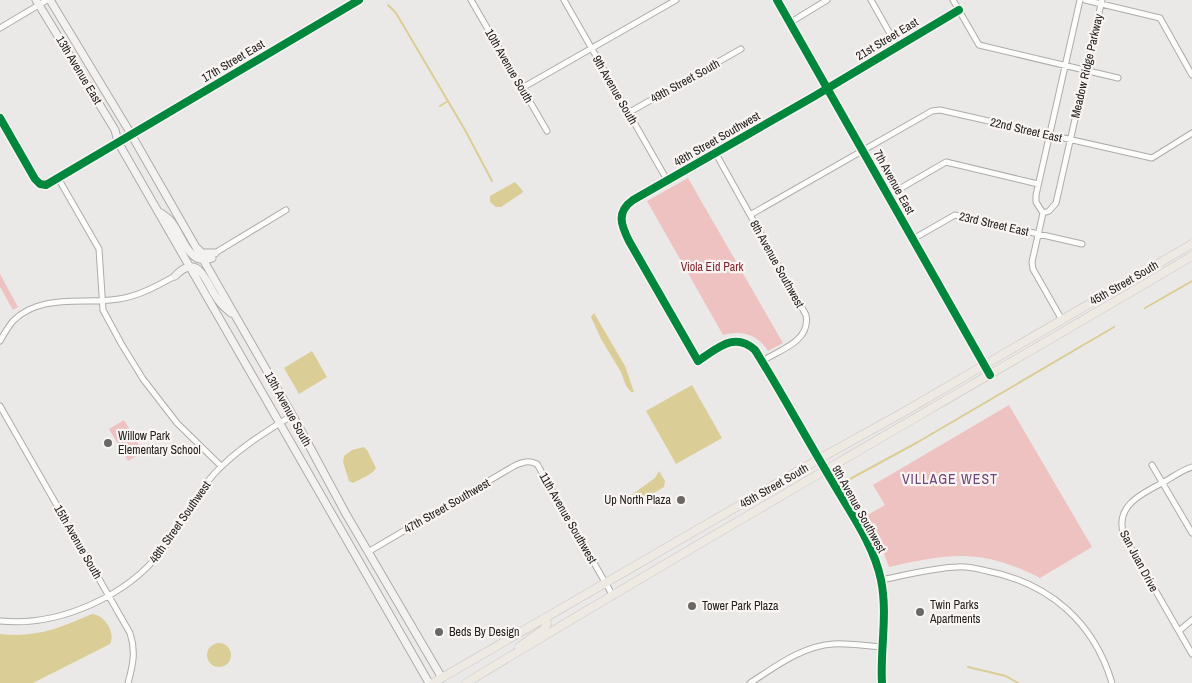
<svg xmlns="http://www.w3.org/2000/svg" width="1192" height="683" viewBox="0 0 1192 683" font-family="'Archivo Narrow',sans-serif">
  <rect width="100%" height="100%" fill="#ebe9e7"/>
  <path fill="#efc2c2" d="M688 178 783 343 768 351C757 334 742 330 723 335L647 201Z
    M0 274 18 307 13 310 0 287Z
    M1009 405 1092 547 1040 578C982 548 950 553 889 567L883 551 864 517 885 505 873 485Z
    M124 420 143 452 128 461 109 429Z"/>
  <path fill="#dace96" d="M515 182 523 191 522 193 501 207H496L490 202V196Z
    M594 313 625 366 634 392H631L626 386 621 372 601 339 591 317Z
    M312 351 327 377 299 394 284 368Z
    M692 385 722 438 676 464 646 411Z
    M364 447 367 450 376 468C372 475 360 479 353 483L349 481 343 462 344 456 352 450Z
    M659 471 665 481 664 487 635 504H630L628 500 630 496 655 478Z
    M92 614C105 615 116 633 110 644L33 683H0V634C36 638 60 628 92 614Z
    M207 655a12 12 0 1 1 24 0a12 12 0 1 1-24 0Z"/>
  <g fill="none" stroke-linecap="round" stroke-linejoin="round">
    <path stroke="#dace96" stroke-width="2" d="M388 5 396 13 465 130 492 181
      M440 106 448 101
      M1145 308 1192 281
      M850 479 918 442 1114 327
      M968 667 1006 676 1018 683"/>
    <defs>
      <path id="minor" d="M471 0 547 131
        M564 0 667 180
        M871 0 897 46
        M953 0 979 45 1118 78
        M1085 0 1160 18 1192 75
        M791 22 827 0
        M0 28 47 0
        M522 88 676 0
        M628 113 741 49
        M715 152 806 315C811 341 780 350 762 361
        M58 178 99 249 103 310 122 345 143 379 177 423 221 466
        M889 195 946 162 1038 184
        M1043 213 1049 211 1056 203 1102 0
        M1043 213 1036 202V195L1080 0
        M1043 213 1032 262 1033 269 1062 320
        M750 215 932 111 940 110 1152 158 1192 133
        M913 239 955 215 1082 244
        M215 253 286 210
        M0 341C4 334 8 327 13 321 41 293 83 305 119 299 139 296 157 286 175 276
        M0 406 130 633C136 651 133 665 128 683
        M819 459 762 361C740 327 724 344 698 361L629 241C621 225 616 212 633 200L813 97 959 10
        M1152 465 1192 533
        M1192 467C1182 470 1173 477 1164 482 1141 494 1114 506 1124 536L1192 654
        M368 552 514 466C523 462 528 460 537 464L613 596
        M881 580C906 575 932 568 957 567 967 566 978 569 987 571 1049 583 1094 622 1112 683
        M0 621C59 627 128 596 163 549 182 525 194 496 214 474 236 450 265 432 293 415
        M1179 631 1192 620
        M750 683C775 667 802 646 833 644 849 643 866 646 883 647"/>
      <path id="tertiary" d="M777 0 990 375
        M0 118 35 179 40 184 46 185 359 0
        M819 459C842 499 881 551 883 598 885 626 881 655 882 683"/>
      <path id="secondary" d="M36 0 115 130 118 142 429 683
        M50 0 131 134 298 425 346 514 442 678
        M161 213C165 216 170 219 173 224 183 238 190 267 212 258
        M198 249 202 253H215
        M175 276C200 250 206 285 219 301 222 306 227 309 231 313"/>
      <path id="primary" d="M519 647 544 629 547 624 545 618
        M433 683 819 459 902 413 1192 244
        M466 683C706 537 950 399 1192 256"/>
    </defs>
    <use href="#minor" stroke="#aeacab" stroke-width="7"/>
    <use href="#tertiary" stroke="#aeacab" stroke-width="8"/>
    <use href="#secondary" stroke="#aeacab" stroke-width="9"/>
    <use href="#primary" stroke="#c8c7c5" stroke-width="9"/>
    <use href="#minor" stroke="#fcfcfb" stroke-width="5"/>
    <use href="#tertiary" stroke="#fcfcfb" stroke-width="6"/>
    <use href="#secondary" stroke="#f4f2f0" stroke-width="7"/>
    <use href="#primary" stroke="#eee9e2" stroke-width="8"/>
    <defs>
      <path id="cycleway" d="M777 0 990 375
        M0 118 35 179 40 184 46 185 359 0
        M882 683C880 649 888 614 881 580 874 545 850 512 832 481 806 438 782 393 755 350 734 331 717 349 698 361L629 241C621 225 616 212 633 200L813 97 959 10"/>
    </defs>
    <use href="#cycleway" stroke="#faf5f2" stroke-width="11"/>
    <use href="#cycleway" stroke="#00873e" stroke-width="8"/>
  </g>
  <g fill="#696866" stroke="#faf5f2" stroke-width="2">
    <circle cx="108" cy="443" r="5"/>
    <circle cx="681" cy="500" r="5"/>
    <circle cx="692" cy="606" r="5"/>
    <circle cx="920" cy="612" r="5"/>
    <circle cx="439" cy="632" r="5"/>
  </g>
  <g text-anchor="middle" stroke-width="4.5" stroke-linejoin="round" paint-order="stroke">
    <g font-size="12" fill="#232220" stroke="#faf5f2">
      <text transform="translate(887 39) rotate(-31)" y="4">21st Street East</text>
      <text transform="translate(233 61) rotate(-31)" y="4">17th Street East</text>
      <text transform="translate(509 66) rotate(60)" y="4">10th Avenue South</text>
      <text transform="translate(1087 66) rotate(-77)" y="4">Meadow Ridge Parkway</text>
      <text transform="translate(79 70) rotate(59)" y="4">13th Avenue East</text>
      <text transform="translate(685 81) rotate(-29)" y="4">49th Street South</text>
      <text transform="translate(615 90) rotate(60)" y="4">9th Avenue South</text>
      <text transform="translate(1026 130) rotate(13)" y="4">22nd Street East</text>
      <text transform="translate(717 139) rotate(-30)" y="4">48th Street Southwest</text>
      <text transform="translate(894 182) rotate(61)" y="4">7th Avenue East</text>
      <text transform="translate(994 224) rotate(13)" y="4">23rd Street East</text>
      <text transform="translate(777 264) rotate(61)" y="4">8th Avenue Southwest</text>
      <text transform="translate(1124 283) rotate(-30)" y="4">45th Street South</text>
      <text transform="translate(288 409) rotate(61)" y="4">13th Avenue South</text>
      <text transform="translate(774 486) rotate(-30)" y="4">45th Street South</text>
      <text transform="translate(447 506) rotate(-30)" y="4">47th Street Southwest</text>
      <text transform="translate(859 509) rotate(61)" y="4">9th Avenue Southwest</text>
      <text transform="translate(568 518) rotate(60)" y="4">11th Avenue Southwest</text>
      <text transform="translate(180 522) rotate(-55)" y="4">48th Street Southwest</text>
      <text transform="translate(78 542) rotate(60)" y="4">15th Avenue South</text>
      <text transform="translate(1139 561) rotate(62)" y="4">San Juan Drive</text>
    </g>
    <g font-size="12" fill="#84232e" stroke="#faf5f2">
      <text x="712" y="271">Viola Eid Park</text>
    </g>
    <g font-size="12" fill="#232220" stroke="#faf5f2" text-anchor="start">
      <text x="118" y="440">Willow Park<tspan x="118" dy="14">Elementary School</tspan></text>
      <text x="671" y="504" text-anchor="end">Up North Plaza</text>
      <text x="930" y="609">Twin Parks<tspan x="930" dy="14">Apartments</tspan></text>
      <text x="702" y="610">Tower Park Plaza</text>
      <text x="449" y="636">Beds By Design</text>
    </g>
    <g font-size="14" letter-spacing="1" fill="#70447a" stroke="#faf5f2">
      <text x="950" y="484">VILLAGE WEST</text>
    </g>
  </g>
</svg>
